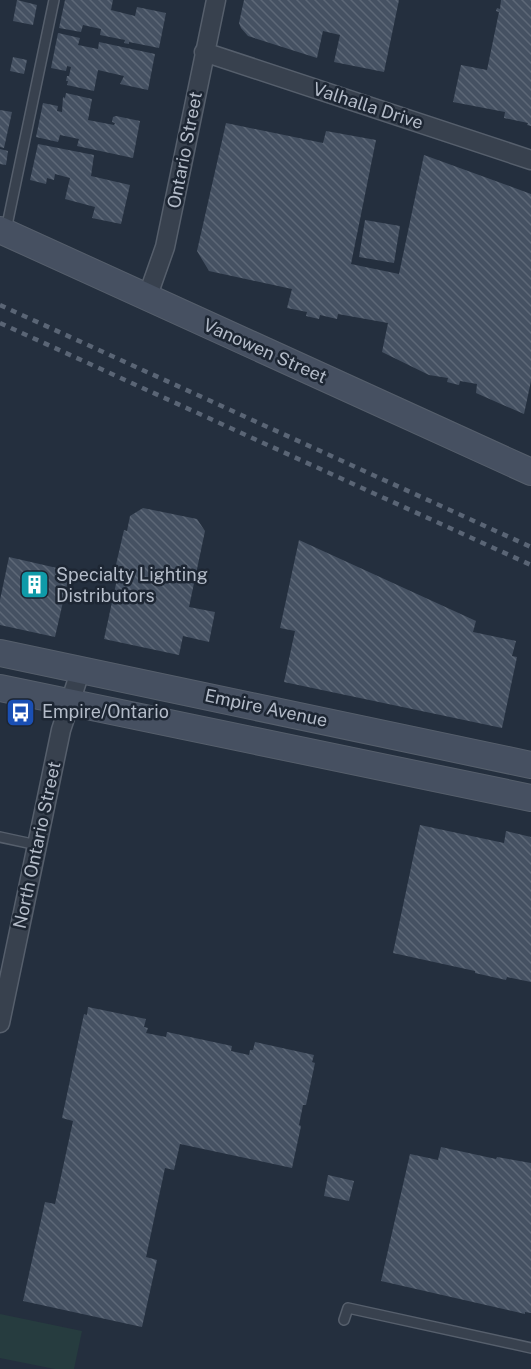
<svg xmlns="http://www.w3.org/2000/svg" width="531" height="1369" viewBox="0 0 531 1369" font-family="'Public Sans',sans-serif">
  <defs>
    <pattern id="building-back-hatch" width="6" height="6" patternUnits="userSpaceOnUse" patternTransform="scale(1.5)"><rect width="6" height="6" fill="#455162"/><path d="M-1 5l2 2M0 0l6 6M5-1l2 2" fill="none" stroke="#5d6877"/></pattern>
  </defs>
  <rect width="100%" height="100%" fill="#242f3e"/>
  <path fill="#263c3f" d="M0 1314 82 1331 74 1369H55L0 1358Z"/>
  <path fill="url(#building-back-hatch)" d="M17 0 37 5 33 25 13 21Z
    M65 0H113L111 10 135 16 137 7 166 13 159 48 129 42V44L124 43 125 40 100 35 101 29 83 25 81 32 59 28Z
    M244 0H399L384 72 334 62 340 35 323 31 317 58 248 36 241 28 239 23Z
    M501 0H531V126L527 125 528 123 504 118 505 112 453 102 461 65 487 70 499 12 496 11 497 8 500 9Z
    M58 33 80 38 78 45 98 49 99 42 155 54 148 90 120 84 124 76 98 70 94 91 67 85 68 81H66L67 76H69L71 67 67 66 66 71 51 68Z
    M13 57 27 60 24 74 10 71Z
    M66 93 92 99 88 120 114 125 115 123 112 122 113 117 116 116 140 121 133 158 77 146 79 139 60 135 58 142 36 137 43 103 58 106 57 111 62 112 63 97 65 98Z
    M0 110 12 112 4 148 0 147Z
    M226 123 323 143 326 131 376 140 351 264 399 274 424 155 531 194V381L524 414 476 393 477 384 460 381 459 385 447 382 448 378 429 375 382 352 388 323 338 314 337 319 320 315 319 319 306 316 307 312 287 308 292 289 209 271 197 251Z
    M38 144 94 155 91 176 130 185 121 224 92 218 95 207 65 199 70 178 55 174 54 180 47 178 46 184 30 180Z
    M0 149 8 151 6 165 0 164Z
    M365 220 400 226 394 263 359 257Z
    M143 508 197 519 205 531 189 607 215 612 209 642 183 636 179 655 104 639 119 570 115 569 124 530 127 531 130 516Z
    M299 540 476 621 473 632 516 641 512 656 517 657 502 728 284 682 295 631 280 628Z
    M9 557 70 571 55 637 0 625V600Z
    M420 825 504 843 506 831 531 837V982L507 977 506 980 475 973V971L393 953Z
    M88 1007 146 1019 144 1027 148 1028 146 1033 166 1037 167 1032 232 1046 231 1051 249 1055 250 1050H253L255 1042 314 1055 312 1062 315 1063 306 1105H303L299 1125 301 1126 292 1168 180 1144 174 1170 165 1168 146 1257 157 1260 142 1327 23 1301 45 1202 55 1204 73 1121 62 1118 84 1014 87 1015Z
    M441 1147 496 1159 497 1157 531 1163V1313L525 1312V1314L381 1281 410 1154 438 1160Z
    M328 1175 354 1181 349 1201 324 1196Z"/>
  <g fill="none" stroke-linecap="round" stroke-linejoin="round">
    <defs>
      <path id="service" d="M6 230 54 0
        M0 837 37 845
        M344 1320 348 1308 531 1348"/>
      <path id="minor" d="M204 52 531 160
        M147 298 165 247 216 0
        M0 1023 61 730 81 669"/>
      <path id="secondary" d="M0 230 531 472
        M0 653 531 765
        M0 688 531 798"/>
    </defs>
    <use href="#service" stroke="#565f6c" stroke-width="12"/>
    <use href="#minor" stroke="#565f6c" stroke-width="21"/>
    <use href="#secondary" stroke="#565f6c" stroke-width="28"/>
    <use href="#service" stroke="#38414e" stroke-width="9"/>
    <use href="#minor" stroke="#38414e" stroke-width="18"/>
    <use href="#secondary" stroke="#465061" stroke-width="26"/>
    <path stroke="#5a6575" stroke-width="4.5" stroke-dasharray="6 6" stroke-linecap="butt" d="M0 305 531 547
      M0 323 531 565"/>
  </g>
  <defs>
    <symbol id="building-square" viewBox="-11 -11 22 22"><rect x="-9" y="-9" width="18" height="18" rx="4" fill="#0f9aa8" stroke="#1d2633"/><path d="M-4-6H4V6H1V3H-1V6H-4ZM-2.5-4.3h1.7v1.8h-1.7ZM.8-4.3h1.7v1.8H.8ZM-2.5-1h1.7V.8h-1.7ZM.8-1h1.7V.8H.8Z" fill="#fff"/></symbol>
    <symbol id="bus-square" viewBox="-11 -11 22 22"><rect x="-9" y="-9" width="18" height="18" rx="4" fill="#1a4fb4" stroke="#1d2633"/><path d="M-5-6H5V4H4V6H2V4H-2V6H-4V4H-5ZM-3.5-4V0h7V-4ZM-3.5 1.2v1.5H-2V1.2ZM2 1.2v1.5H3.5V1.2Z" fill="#fff"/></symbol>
  </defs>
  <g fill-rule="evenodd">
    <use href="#building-square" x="18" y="568" width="33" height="33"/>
    <use href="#bus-square" x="4" y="696" width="33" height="33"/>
  </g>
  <g text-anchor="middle" stroke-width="5" stroke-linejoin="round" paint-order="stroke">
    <g font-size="18" fill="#b4bcc9" stroke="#1d2633">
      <text transform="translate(368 106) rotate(18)" y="6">Valhalla Drive</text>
      <text transform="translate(185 150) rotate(-79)" y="6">Ontario Street</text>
      <text transform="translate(265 351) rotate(24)" y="6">Vanowen Street</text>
      <text transform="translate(266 708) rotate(12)" y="6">Empire Avenue</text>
      <text transform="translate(37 845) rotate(-78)" y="6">North Ontario Street</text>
    </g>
    <g font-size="18" fill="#b4bcc9" stroke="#1d2633" text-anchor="start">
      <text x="56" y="581">Specialty Lighting<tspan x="56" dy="21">Distributors</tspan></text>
      <text x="42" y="718">Empire/Ontario</text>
    </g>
  </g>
</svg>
